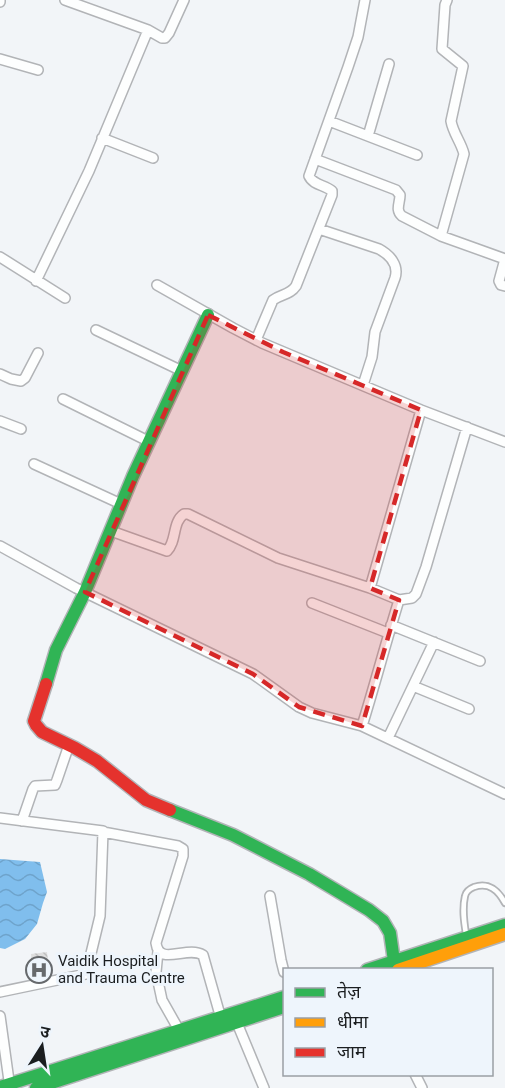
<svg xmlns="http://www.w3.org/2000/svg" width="505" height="1088" viewBox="0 0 505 1088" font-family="Roboto,'Noto Sans Devanagari',sans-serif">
  <defs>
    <pattern id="water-waves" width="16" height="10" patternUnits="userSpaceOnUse" patternTransform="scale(1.5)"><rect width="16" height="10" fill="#80beed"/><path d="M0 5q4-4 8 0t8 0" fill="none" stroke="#6ea3cb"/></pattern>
    <pattern id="building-back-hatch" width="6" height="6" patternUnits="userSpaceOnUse" patternTransform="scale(1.5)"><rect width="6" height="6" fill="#dedede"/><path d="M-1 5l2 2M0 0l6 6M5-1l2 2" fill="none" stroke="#bebebe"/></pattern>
  </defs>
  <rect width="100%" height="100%" fill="#f2f5f8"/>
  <path fill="url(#water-waves)" d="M0 859 40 862 47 892 43 903 37 924 25 939 5 949 0 948Z"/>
  <path fill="url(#building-back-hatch)" d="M47 952 50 980 34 982 31 954Z"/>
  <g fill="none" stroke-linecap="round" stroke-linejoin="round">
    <defs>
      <path id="lane" d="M466 934C464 922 462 909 465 896 466 891 469 889 474 887 489 882 498 890 505 903"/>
      <path id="street" d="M65 0 148 30 162 38H165L169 33 184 0
        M0 2V0
        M0 59 38 70
        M329 121 417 155
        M368 136 389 64
        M102 138 153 158
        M315 159 396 190 400 195C400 203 395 210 402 216L441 236 505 259 499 281 501 285 505 286
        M319 229 379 249C390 255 399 265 395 278L375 332 372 357 363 385
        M441 236 464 154C461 142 453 133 451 121L463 66 442 49 445 5 447 0
        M0 257 65 298
        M36 281 89 171 148 30
        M157 285 233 328 262 343 421 410 505 442
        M96 330 182 371
        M256 340 273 300C281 294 290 295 296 286L332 195V191C325 185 313 185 309 176L348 67 358 37 365 0
        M0 374 11 379 21 381 25 378 38 353
        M63 399 150 442
        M0 421 21 429
        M34 464 121 504
        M111 531 167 551C177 541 172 522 184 514H188L278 558 370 588 399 600 412 598 416 594 426 567 467 427
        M0 546 76 588 253 674 299 707 312 713 362 726 505 794
        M370 588 421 410
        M312 603 388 633
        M391 625 480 661
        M413 686 469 709
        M362 726C375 684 386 642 399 600
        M388 738 434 642
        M0 818 103 831 100 916 86 974 0 992
        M22 821 33 789 35 786 55 785 57 780 69 745
        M103 832 178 846 183 849V856L156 943C159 967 187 945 203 955L222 1022
        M270 896 281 960 284 972
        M158 951 156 972 162 1000 179 1030
        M0 1016 10 1088
        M237 1023 264 1088
        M415 1074 422 1088"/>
      <path id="fast" d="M46 684 56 650 85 592 133 476 208 315
        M170 810 233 835 309 874 369 910 383 921 390 933 394 961
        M367 970 505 925
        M0 1087 284 997
        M36 1088 284 1007"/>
      <path id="slow" d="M398 970 505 934"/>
      <path id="jam" d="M46 684 34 721 36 725 42 732 75 748 97 761 146 800 170 810"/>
    </defs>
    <use href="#lane" stroke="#b2b4b7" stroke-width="8"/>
    <use href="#street" stroke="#b2b4b7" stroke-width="12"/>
    <use href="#fast" stroke="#b2b4b7" stroke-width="15"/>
    <use href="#slow" stroke="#b2b4b7" stroke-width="15"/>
    <use href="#jam" stroke="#b2b4b7" stroke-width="15"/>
    <use href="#lane" stroke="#fdfefe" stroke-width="4.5"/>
    <use href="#street" stroke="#fdfefe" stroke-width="9"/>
    <use href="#fast" stroke="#30b455" stroke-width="12"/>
    <use href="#slow" stroke="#ff9f0a" stroke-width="12"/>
    <use href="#jam" stroke="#e5322d" stroke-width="12"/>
  </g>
  <path fill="#d62828" fill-opacity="0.2" stroke="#d62828" stroke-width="4.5" stroke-dasharray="12 8" stroke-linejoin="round" d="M208 315 283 352 421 410 370 588 399 600 362 726 299 707 253 674 85 592Z"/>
  <defs>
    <symbol id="hospital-ring" viewBox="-11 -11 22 22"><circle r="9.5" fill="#eef5fc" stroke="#66696c" stroke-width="1.5"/><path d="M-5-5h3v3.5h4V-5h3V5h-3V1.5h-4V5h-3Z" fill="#66696c"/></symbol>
  </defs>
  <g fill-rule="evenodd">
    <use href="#hospital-ring" x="24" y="955" width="30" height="30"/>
  </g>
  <g text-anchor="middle" stroke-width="6" stroke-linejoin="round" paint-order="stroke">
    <g font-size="15" fill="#1b1e20" stroke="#eef5fc" text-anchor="start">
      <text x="58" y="966">Vaidik Hospital<tspan x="58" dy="17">and Trauma Centre</tspan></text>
    </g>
  </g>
  <rect x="283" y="968" width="210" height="108" fill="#eef5fc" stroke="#9a9fa4" stroke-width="1.5"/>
  <rect x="295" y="988" width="30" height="9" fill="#30b455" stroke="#9a9fa4" stroke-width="1.5"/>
  <text x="337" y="998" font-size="18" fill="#1b1e20">तेज़</text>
  <rect x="295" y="1018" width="30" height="9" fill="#ff9f0a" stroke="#9a9fa4" stroke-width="1.5"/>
  <text x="337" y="1028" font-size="18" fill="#1b1e20">धीमा</text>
  <rect x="295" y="1048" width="30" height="9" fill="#e5322d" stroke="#9a9fa4" stroke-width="1.5"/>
  <text x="337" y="1058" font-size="18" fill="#1b1e20">जाम</text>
  <g transform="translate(42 1046) rotate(12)" stroke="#eef5fc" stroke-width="4.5" paint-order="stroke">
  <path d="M0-4.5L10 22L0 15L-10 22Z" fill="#1b1e20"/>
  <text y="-9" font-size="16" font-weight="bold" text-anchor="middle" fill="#1b1e20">उ</text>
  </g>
</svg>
